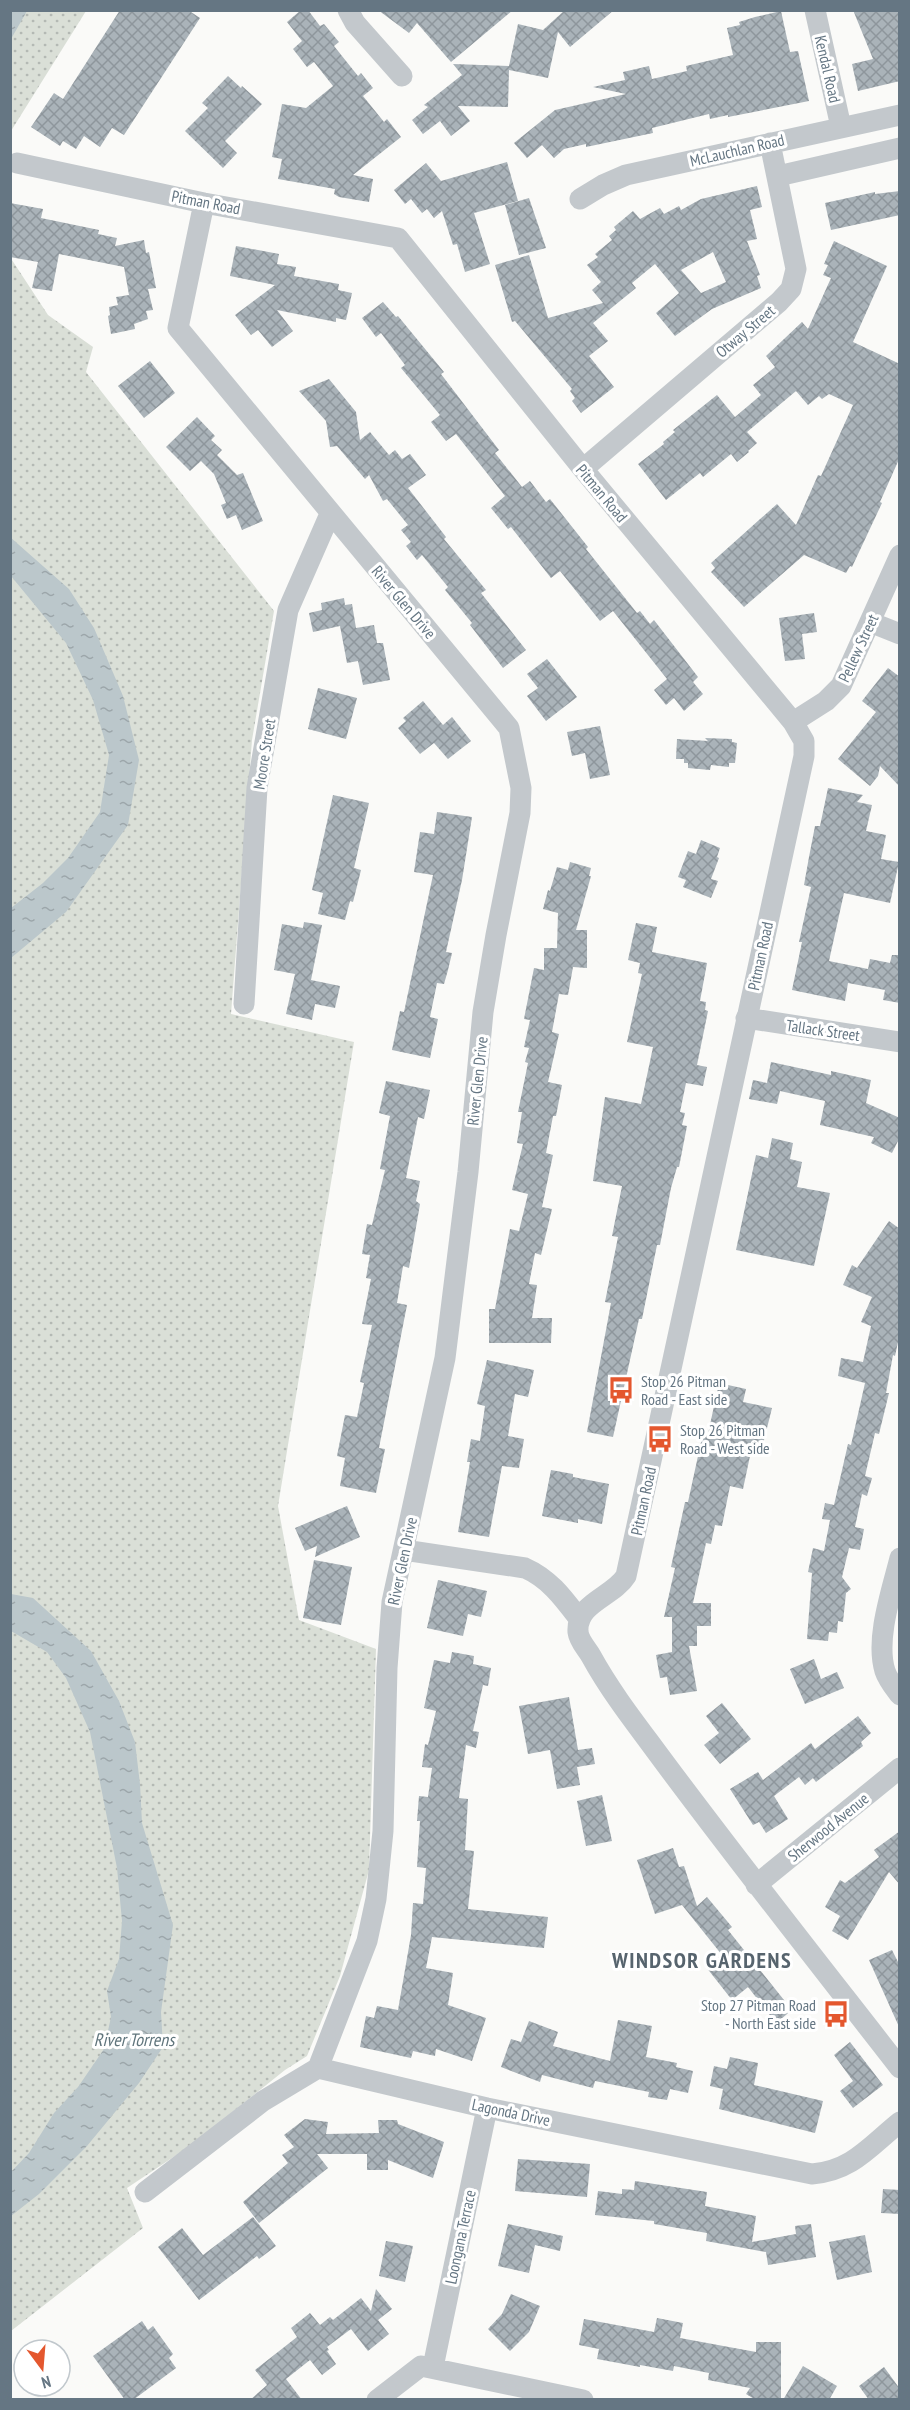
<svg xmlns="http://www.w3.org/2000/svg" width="910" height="2410" viewBox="0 0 910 2410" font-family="'PT Sans Narrow',sans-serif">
  <defs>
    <pattern id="park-dots" width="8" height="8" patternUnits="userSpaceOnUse" patternTransform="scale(1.5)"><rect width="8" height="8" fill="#dadfd7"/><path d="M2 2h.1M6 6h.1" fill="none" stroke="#b4b9b4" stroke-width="1.8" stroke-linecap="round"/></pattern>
    <pattern id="water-ripples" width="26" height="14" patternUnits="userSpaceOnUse" patternTransform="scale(1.5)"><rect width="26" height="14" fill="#bbc7cb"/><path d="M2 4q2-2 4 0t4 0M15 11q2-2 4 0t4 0" fill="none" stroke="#9ca6aa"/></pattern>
    <pattern id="building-cross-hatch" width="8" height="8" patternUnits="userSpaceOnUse" patternTransform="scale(1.5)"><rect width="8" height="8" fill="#aab3b9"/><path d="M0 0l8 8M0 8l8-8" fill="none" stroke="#8e969c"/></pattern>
  </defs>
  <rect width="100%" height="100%" fill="#fafaf8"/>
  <path fill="url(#park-dots)" d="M11 11H86L11 131Z
    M10 257 48 315 93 347 86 372 274 611 252 740 231 1014 354 1042 278 1506 299 1620 376 1649 369 1870 340 1976 307 2056 285 2070 190 2146 127 2188 143 2228 11 2331Z"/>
  <path fill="url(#water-ripples)" d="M11 10 27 11 11 39 10 11Z
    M10 537 69 589 94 628 123 696 139 760 128 825 66 912 11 958V908L43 883 68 858 100 812 109 755 93 700 66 643 11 576Z
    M11 1594 33 1598 91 1651 119 1701 135 1742 140 1784 142 1823 173 1925 161 2012 163 2047 139 2083 87 2146 39 2194 11 2216V2172L29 2153 54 2113 78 2087 104 2049 111 2017 107 1991 119 1959 122 1921 117 1868 90 1732 66 1678 47 1652 11 1631Z"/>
  <path fill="url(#building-cross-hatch)" fill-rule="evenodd" d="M120 10H188L200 18 124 135 112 128 100 147 84 136 76 149 63 141 60 146 31 127 54 93 63 99Z
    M301 10H308L320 26 324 24 339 42 334 46 358 76 361 73 373 88 363 96 384 122 387 119 401 137 353 175 373 179 369 202 339 197 334 194 335 189 278 179 282 159 272 157 282 104 306 108 333 86 314 62 307 67 293 49 302 41 287 22Z
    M378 10H513L451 62 417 23 409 33Z
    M565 10H614L570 47 558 32 548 78 509 70 508 107 458 106 470 121 451 136 440 121 423 134 412 120 428 107 424 105 462 75 453 64 509 66 518 24 543 30Z
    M853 10H900V81L858 91 852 64 873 59Z
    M781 11 790 52 798 51 809 101 728 117V115L710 119 709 114 652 128 653 133 586 147V144L564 149 554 158 542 145 527 158 514 143 555 110 626 94 593 87 625 80 623 72 649 66 652 79 687 71 686 66 733 55 727 28 740 25 739 22 755 17Z
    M228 76 241 88 242 86 262 104 225 141 237 153 223 168 185 131 208 108 202 103Z
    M507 162 518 201 474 213 490 264 465 272 457 244 453 245 442 211 434 218 427 209 422 213 411 199 405 204 394 190 426 163 441 181Z
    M757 186 762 207 750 210 757 239 747 241 760 275 757 276 761 288 712 309 675 336 656 313 679 293 655 264 632 283 636 288 593 323 608 341 589 356 614 387 581 413 572 401 575 398 570 391 572 389 515 321 512 322 495 265 529 255 548 318 603 303 592 290 601 282 587 265 598 257 595 254 612 240 609 236 616 230 614 227 633 211 640 219 660 208 664 214 679 206 681 210 701 199ZM713 252 726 282 701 293 681 270Z
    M900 191V215L831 230 825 203 875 192V194Z
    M529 198 546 248 519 255 505 205Z
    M10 203 43 209 41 218 99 230 98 234 117 238 115 246 144 240 146 253 149 252 156 288 148 289 153 310 146 311 148 319 134 324 135 329 111 334 108 316 110 315 109 307 118 305 116 297 129 295 124 267 59 254 52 291 32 288 38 262 10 257Z
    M834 241 887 266 853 342 900 364V457L880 502 882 503 852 567 850 566 846 573 804 555 744 607 711 572 715 568 711 563 777 504 796 525 818 475 821 476 853 405 829 394 822 399 819 396 808 405 796 391 747 432 757 443 748 451 749 452 737 462 731 454 703 477 700 473 666 500 638 464 664 444 663 442 675 432 673 430 717 395 735 417 761 395 753 385 775 367 766 356 802 322 808 329 831 278 823 275 828 265 824 264Z
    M236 246 279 254 277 264 296 267 294 276 339 284 338 290 352 293 346 320 336 318V322L277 310 293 331 272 347 258 330 251 335 235 315 275 285 230 276Z
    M383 302 396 317 398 316 444 372 441 374 499 450 495 453 522 487 530 481 546 502 550 499 588 547 586 549 637 613 640 611 650 624 654 620 698 677 693 682 703 694 684 711 674 698 666 705 654 690 667 679 613 611 600 621 560 571 551 578 511 527 508 529 491 508 505 496 456 434 446 441 431 422 440 415 401 368 405 365 381 333 376 337 362 318Z
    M150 361 175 393 144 418 118 386Z
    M329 379 356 412 360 440 370 432 389 455 395 450 402 459 410 454 426 475 408 488 446 537 444 539 486 590 481 593 526 650 503 668 470 625 472 623 445 590 448 587 422 555 417 560 406 546 411 542 401 530 408 525 387 499 383 501 369 475 365 479 337 446 330 447 326 421 299 391Z
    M197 417 215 436 211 440 222 450 217 455 237 475 243 473 263 521 242 530 236 515 227 519 221 505 226 503 214 474 201 461 190 471 166 447Z
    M344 598 345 605 352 604 356 628 374 625 377 643H383L390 680 363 685 358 661 347 663 340 626 313 632 309 613 322 610 321 603Z
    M814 613 817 632 802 634 805 659 785 661 779 618Z
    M547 659 577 697 546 721 527 696 538 688 527 674Z
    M888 668 900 677V787L880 766 878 776 870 786 838 759 876 712 862 701Z
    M318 688 357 698 346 739 308 729Z
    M423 701 443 725 452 717 471 741 448 759 434 743 420 754 398 728 406 721 403 718Z
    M600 726 610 775 590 779 585 753 572 756 567 732Z
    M705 738 732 739V742L737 743 735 763H729V767L711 765 710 770 688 768V763H684V759H676L677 739 708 741Z
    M828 788 863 795 857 802 872 805 866 831 886 835 881 859 899 862 890 903 844 893 829 961 868 969 870 959 890 963 892 955H900V1003L883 1000 885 990 848 983 845 1001 792 990 802 942H799L811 887 804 885 809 857 815 826H820Z
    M333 795 369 803 354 868 361 870 353 902 350 901 345 920 318 914 323 893 312 890Z
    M437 812 472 817 462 880 446 952 452 953 448 970 444 984 437 983 430 1017 438 1019 430 1058 392 1050 400 1011 404 1012 433 875 414 872 420 832 434 834Z
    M701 840 720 848 717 857 719 858 711 879 718 881 711 898 683 887 686 880 678 877 688 851 696 854Z
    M570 862 591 868 589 876H591L576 930H587V968L573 967 568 995 559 994 552 1032 559 1034 548 1082 562 1085 556 1116H553L546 1153 553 1155 542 1207 552 1209 541 1255 535 1253 529 1284 537 1285 532 1318H552L551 1343H489V1309H495L510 1229 519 1231 528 1194 512 1190 523 1144 517 1143 522 1112H518L528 1063 525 1062 529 1048 524 1047 530 1020 524 1019 534 968 544 970V948H557L558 913 543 909 548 890 550 891 557 867 568 870Z
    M304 922 322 925 311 980 340 986 335 1008 315 1004 312 1020 286 1014 295 974 274 970 282 924 303 928Z
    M636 923 657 927 652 952 707 963 700 1001 706 1002 705 1010 708 1011 697 1065 707 1067 703 1086 686 1083 680 1112 685 1113 682 1125 687 1126 679 1167H677L671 1188 660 1245H657L642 1319H639L613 1437 587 1432 611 1303 605 1302 618 1237 612 1236 622 1186 593 1181 605 1097 641 1104 653 1047 627 1042 642 974 638 973 640 963 628 960Z
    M771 1062 831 1075V1071L871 1080 866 1103 900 1118V1137L892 1153 871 1143 874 1137 820 1125 825 1101 780 1091 777 1104 749 1099 753 1080 767 1083Z
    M386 1081 430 1090 424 1119 418 1117 406 1178 420 1181 416 1201 420 1204 409 1268 403 1266 397 1303 407 1305 379 1448 385 1449 376 1493 340 1486 345 1458 337 1456 345 1415 357 1417 364 1383 360 1382 372 1325 362 1324 371 1279 366 1278 370 1255 362 1254 367 1224 372 1225 385 1170 380 1169 390 1116 379 1113Z
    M772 1138 793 1143 790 1159 802 1162 797 1187 830 1193 814 1266 736 1250 756 1155 768 1158Z
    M889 1221 900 1229V1333L895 1356 893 1355 886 1393H889L879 1434 875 1433 865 1476 872 1478 867 1496 862 1494 855 1527 864 1529 860 1550 849 1548 842 1577 851 1589 846 1593 843 1622 838 1621 837 1633 829 1632 828 1641 807 1639 812 1573 808 1572 813 1548 824 1551 830 1520 822 1519 825 1503 834 1505 848 1444 851 1445 865 1383 838 1376 841 1358 863 1362 871 1326 861 1322 872 1297 843 1285 852 1265 857 1268Z
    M487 1360 534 1370 528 1397 515 1394 508 1436 524 1439 519 1468 502 1466 489 1537 458 1532 470 1462H467L471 1439 480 1441 485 1406 477 1404Z
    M719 1383 746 1389 743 1402 772 1408 763 1444 753 1442 743 1489 730 1486 722 1526 715 1525 711 1544 706 1543 693 1603H711V1626H697V1646H689L697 1691 670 1695 667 1677 660 1678 656 1655 672 1652V1617H664L675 1568 671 1567 685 1502H688L703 1433 708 1434Z
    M551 1470 573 1474V1477L609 1484 602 1524 578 1519V1523L542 1516Z
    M347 1506 360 1537 315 1557 317 1546 305 1551 295 1528Z
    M314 1560 352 1567 341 1625 303 1618Z
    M438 1580 487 1591 481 1617 468 1614 463 1636 427 1628Z
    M452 1652 474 1656 473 1664 491 1668 488 1686 483 1685 473 1731 479 1732 476 1748 466 1745 459 1798 468 1799 465 1850 474 1851 468 1909 548 1917 544 1948 432 1937 426 1968 453 1973 448 2005 486 2018 472 2061 436 2049 435 2056 413 2051 411 2058 360 2047 366 2016 374 2018 377 2006 398 2010 411 1935 413 1903 423 1904 426 1868 417 1867 420 1821H417L419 1796 428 1797 432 1768 422 1767 425 1744 428 1745 436 1711 424 1708 434 1660 450 1663Z
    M814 1659 821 1679 837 1672 844 1688 805 1704 790 1669Z
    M569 1697 578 1750 592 1748 595 1764 577 1767 580 1785 557 1789 550 1750 528 1754 519 1706Z
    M722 1703 751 1739 720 1764 704 1745 719 1733 706 1716Z
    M858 1716 871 1733 861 1742 863 1746 816 1782 813 1778 805 1785 799 1777 774 1796 788 1819 766 1833 759 1822 753 1825 730 1789 758 1772 763 1780 811 1743 815 1749Z
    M602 1795 612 1841 586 1846 577 1801Z
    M900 1831V1885L889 1872 848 1940 832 1931 840 1916 825 1907 840 1880 845 1883 879 1857 874 1850Z
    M673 1848 679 1867 684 1866 697 1906 707 1897 732 1927 728 1930 792 2010 776 2023 748 1987 732 2000 706 1967 722 1955 682 1905 655 1914 637 1860Z
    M892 1950 900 1966V2029L869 1960Z
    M618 2020 652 2026 646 2057 677 2063 676 2067 693 2071 688 2093 670 2089 667 2100 648 2097 649 2092 595 2081 593 2088 542 2075 540 2082 501 2067 511 2039 521 2042 529 2021 558 2032 553 2046 610 2061Z
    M850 2042 883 2085 853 2108 840 2091 853 2081 834 2055Z
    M730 2057 758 2063 754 2085 823 2101 815 2133 719 2109 723 2089 710 2086 714 2066 727 2069Z
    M305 2119 328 2122 326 2134 379 2133 378 2120H397L398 2124 444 2142 433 2178 388 2160V2170H367V2154H317L328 2168 259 2223 243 2202 288 2163 282 2155 294 2147 284 2135Z
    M518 2159 590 2164 587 2197 515 2191Z
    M635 2181 707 2192 705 2206 756 2216 752 2242 796 2234 795 2226 811 2224 816 2257 768 2265 766 2252 706 2241 707 2233 654 2224V2221L595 2215 598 2191 622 2194V2189L634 2190Z
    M883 2189 900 2190V2214L881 2213Z
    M253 2217 276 2246 259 2259 257 2256 199 2300 158 2247 182 2228 203 2255Z
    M508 2224 563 2236 560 2251 535 2245 529 2273 498 2266Z
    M865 2235 872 2272 837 2280 829 2242Z
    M386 2241 413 2246 405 2282 379 2276Z
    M376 2289 392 2309 378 2320 389 2334 368 2351 351 2329 327 2347 329 2350 327 2351 336 2364 322 2375 310 2360 286 2379 302 2400H250L267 2385 255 2370 297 2337 291 2328 310 2313 320 2325 330 2317 333 2320 361 2298 371 2311Z
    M511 2294 540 2306 529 2332 510 2351 488 2329 502 2314Z
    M657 2318 683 2323 680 2338 756 2352V2342H781V2400H756L746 2394 750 2388 708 2380 709 2373 674 2366 673 2371 640 2365V2367L597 2359 599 2349 579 2345 584 2319 654 2332Z
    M142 2321 148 2330 153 2326 173 2354 169 2358 176 2368 133 2400H125L93 2356Z
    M803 2366 837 2386 829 2400H783Z
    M884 2367 900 2389V2400H869L859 2386Z"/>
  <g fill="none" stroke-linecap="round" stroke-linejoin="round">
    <path stroke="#c3c8cc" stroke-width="21" d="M348 10 355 23 402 76
      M815 10 841 127
      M17 163 204 203 398 238 583 469 793 722 804 741V756L626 1576C613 1597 576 1603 578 1632 579 1641 587 1649 591 1656 608 1687 629 1715 650 1743 731 1853 816 1960 900 2068
      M778 176 900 148
      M580 199 603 185 626 175 900 115
      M204 203 178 328 509 728 521 788 520 813 496 935 483 1012 468 1172 445 1358 392 1602 387 1668 383 1831 376 1899 367 1941 318 2068
      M583 469 779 302 791 289 796 269 770 143
      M870 622 900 634
      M793 722 826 701 841 686 900 555
      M244 1004 257 788 288 610 330 514
      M746 1018 900 1042
      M404 1550 525 1568C550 1579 564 1599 580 1620
      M900 1558C892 1590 875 1639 885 1671 888 1680 894 1687 900 1695
      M756 1885 900 1768
      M145 2192 263 2101 318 2068 487 2108 812 2174C852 2171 870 2146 900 2122
      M433 2367 487 2108
      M377 2400 421 2366 583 2400"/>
  </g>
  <defs>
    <symbol id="bus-bare" viewBox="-9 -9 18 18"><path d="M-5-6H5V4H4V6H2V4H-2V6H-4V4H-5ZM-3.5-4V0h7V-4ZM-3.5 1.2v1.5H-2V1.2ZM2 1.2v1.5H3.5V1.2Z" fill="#e4572e" stroke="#fff" stroke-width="2.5" paint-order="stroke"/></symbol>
  </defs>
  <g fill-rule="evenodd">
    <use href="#bus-bare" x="602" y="1371" width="38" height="38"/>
    <use href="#bus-bare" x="641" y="1420" width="38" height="38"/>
    <use href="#bus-bare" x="817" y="1995" width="38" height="38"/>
  </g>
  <g text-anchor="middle" stroke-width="6" stroke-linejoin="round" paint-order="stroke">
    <g font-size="16" fill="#657683" stroke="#fff">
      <text transform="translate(828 69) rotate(77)" y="6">Kendal Road</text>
      <text transform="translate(737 150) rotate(-13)" y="6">McLauchlan Road</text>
      <text transform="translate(206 202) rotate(11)" y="6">Pitman Road</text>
      <text transform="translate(745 331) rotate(-40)" y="6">Otway Street</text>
      <text transform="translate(602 493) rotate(50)" y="6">Pitman Road</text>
      <text transform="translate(404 602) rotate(50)" y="6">River Glen Drive</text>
      <text transform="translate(858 648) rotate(-65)" y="6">Pellew Street</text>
      <text transform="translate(264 754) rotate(-81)" y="6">Moore Street</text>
      <text transform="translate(760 956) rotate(-78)" y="6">Pitman Road</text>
      <text transform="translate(823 1030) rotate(8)" y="6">Tallack Street</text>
      <text transform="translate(477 1081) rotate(-84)" y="6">River Glen Drive</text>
      <text transform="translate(643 1501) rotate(-78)" y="6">Pitman Road</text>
      <text transform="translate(402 1561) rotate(-78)" y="6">River Glen Drive</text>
      <text transform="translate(828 1827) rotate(-39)" y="6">Sherwood Avenue</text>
      <text transform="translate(511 2112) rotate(12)" y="6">Lagonda Drive</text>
      <text transform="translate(460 2237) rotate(-78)" y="6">Loongana Terrace</text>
    </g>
    <g font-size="16" fill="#657683" stroke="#fff" text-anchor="start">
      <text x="641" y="1387">Stop 26 Pitman<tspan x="641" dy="18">Road - East side</tspan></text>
      <text x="680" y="1436">Stop 26 Pitman<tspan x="680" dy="18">Road - West side</tspan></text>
      <text x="816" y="2011" text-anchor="end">Stop 27 Pitman Road<tspan x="816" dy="18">- North East side</tspan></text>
    </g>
    <g font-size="18" font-style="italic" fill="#60757c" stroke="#fff">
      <text x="134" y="2046">River Torrens</text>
    </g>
    <g font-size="22" font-weight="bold" letter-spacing="1.5" fill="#57646e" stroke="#fff">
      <text x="702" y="1968">WINDSOR GARDENS</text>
    </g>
  </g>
  <rect width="910" height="2410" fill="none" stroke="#657683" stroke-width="24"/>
  <g transform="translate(42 2368) rotate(164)"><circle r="28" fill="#ffffff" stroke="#c1c8cd" stroke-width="1.5"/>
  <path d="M0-4.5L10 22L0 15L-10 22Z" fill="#e4572e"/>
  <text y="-9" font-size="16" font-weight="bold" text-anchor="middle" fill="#657683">N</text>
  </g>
</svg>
